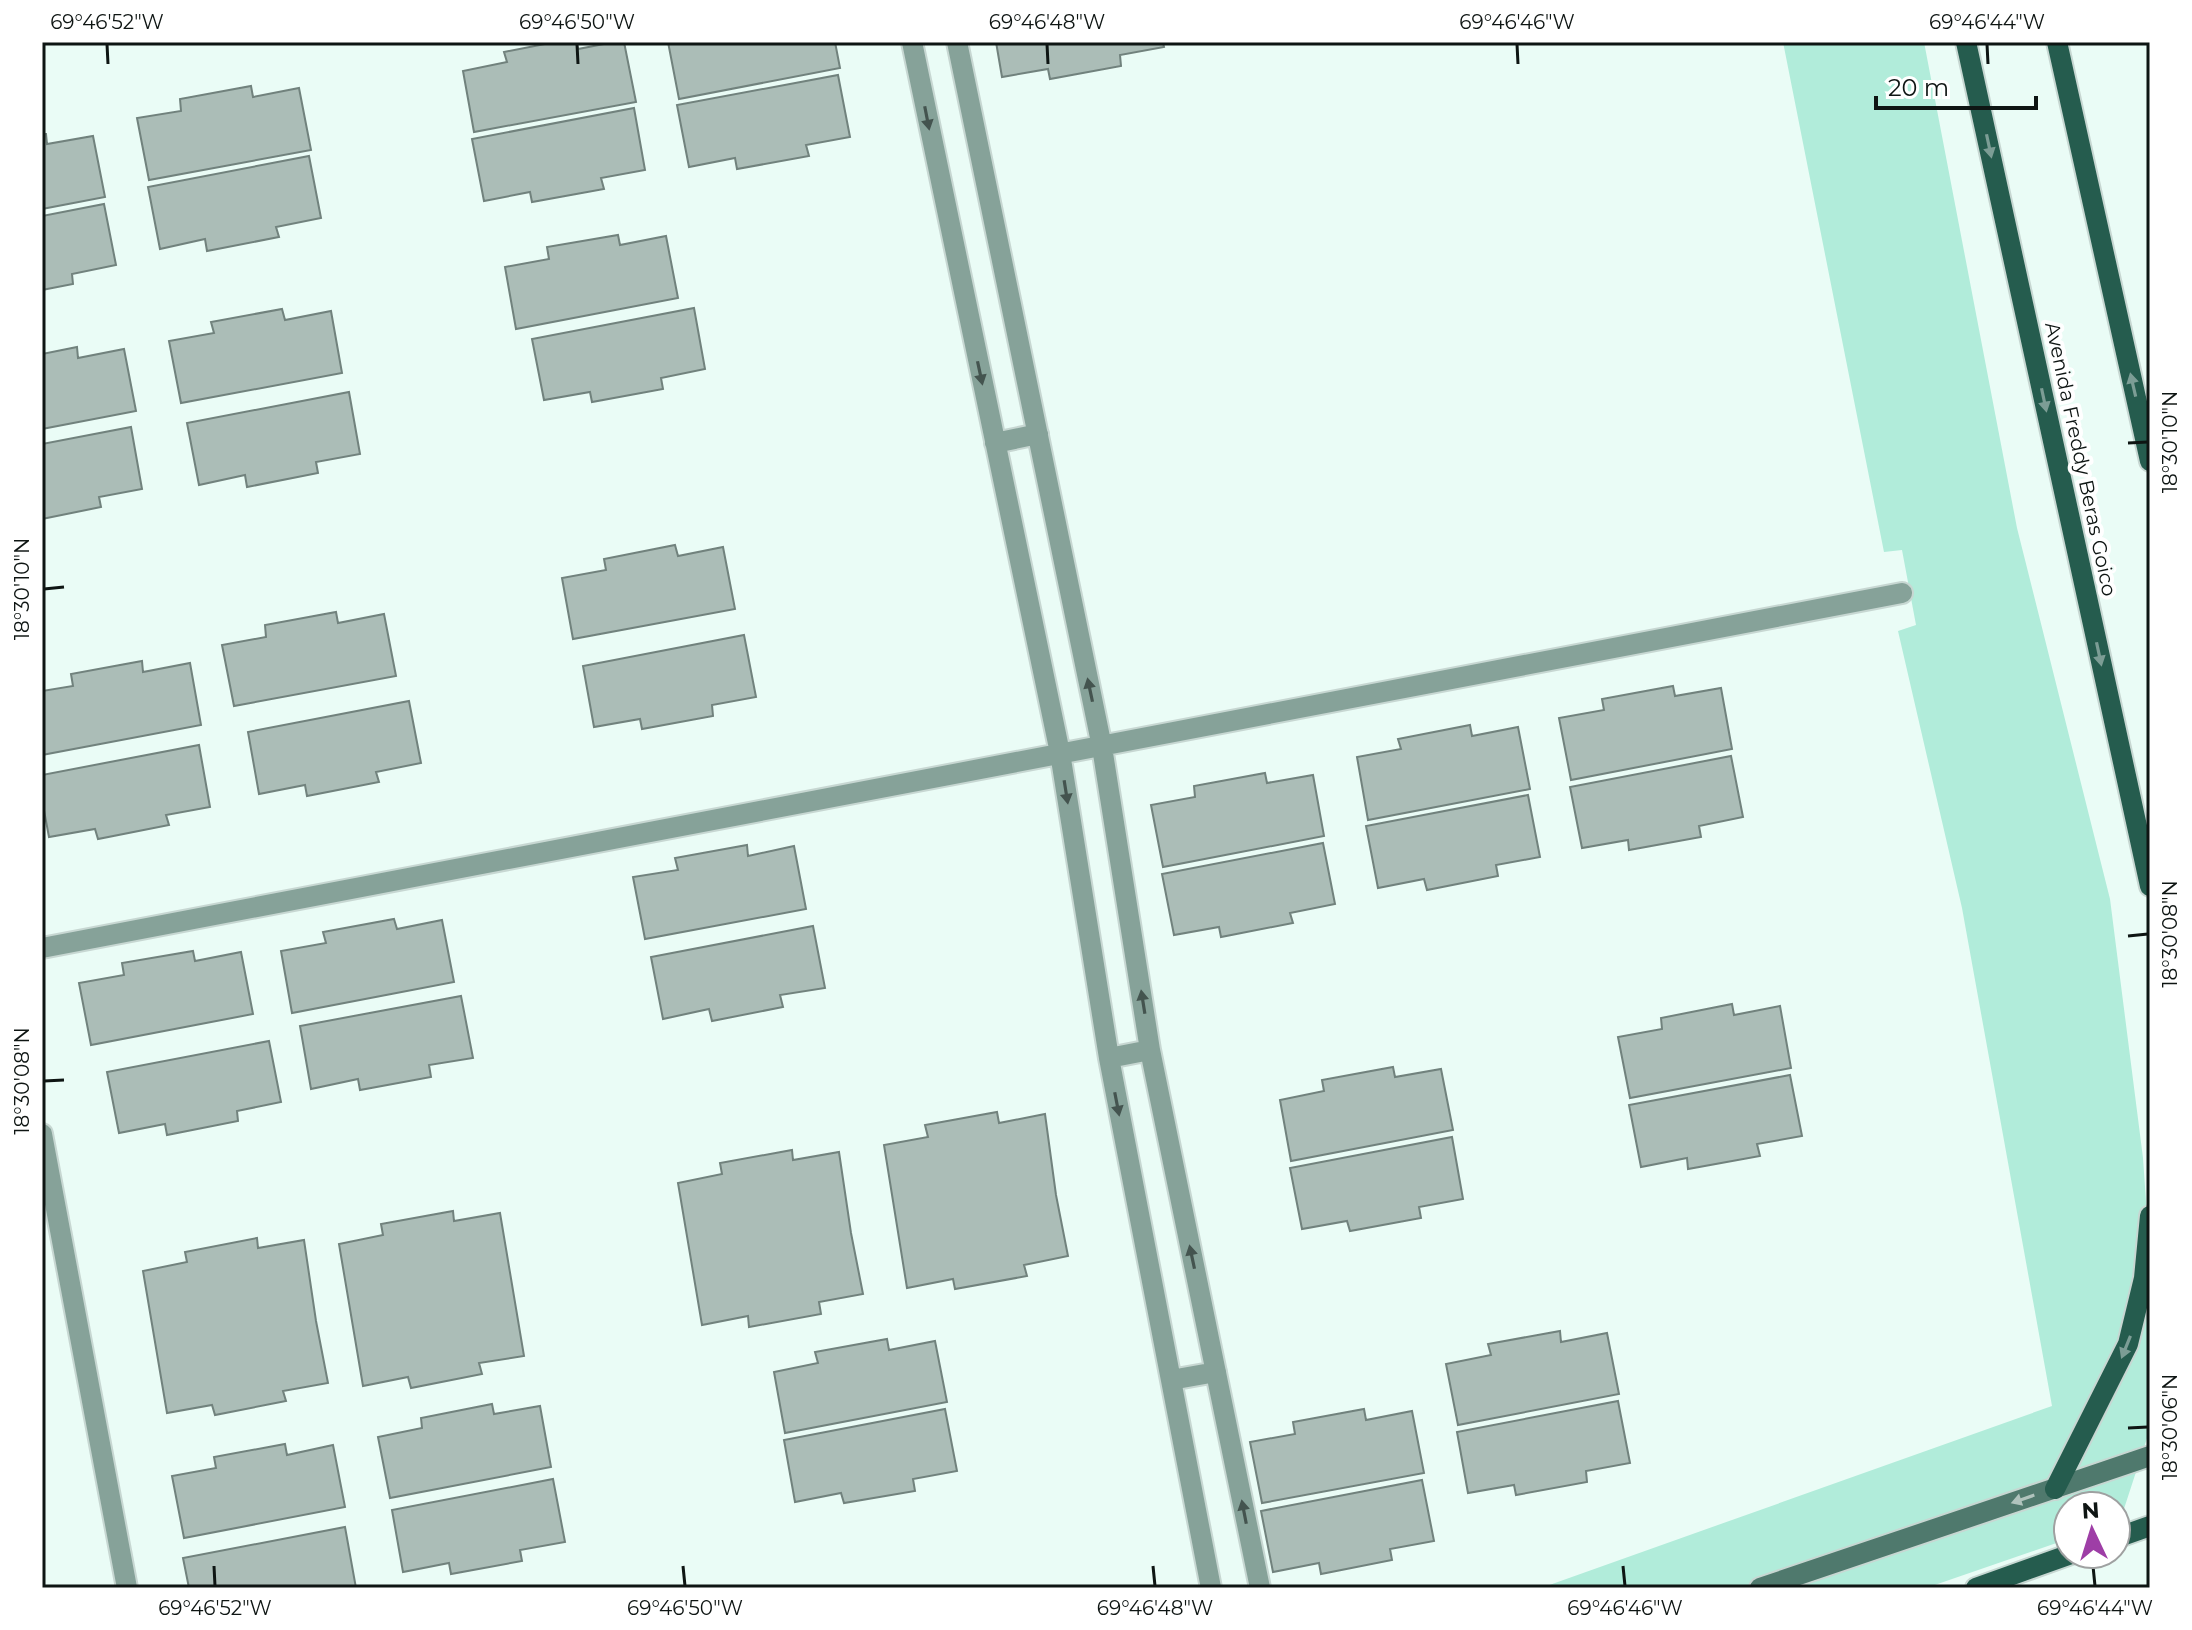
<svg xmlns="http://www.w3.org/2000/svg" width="2192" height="1630" viewBox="0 0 2192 1630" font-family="Montserrat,sans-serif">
  <rect width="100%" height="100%" fill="#eafcf6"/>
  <path fill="#b1ecda" d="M1783 42H1924L2017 528 2110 899 2143 1158 2150 1259V1429L2120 1521 2116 1522V1506H2068V1539L1926 1588H1541L2052 1406 1962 908 1898 631 1916 625 1902 550 1884 552Z"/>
  <path fill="#abbdb7" stroke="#71827d" stroke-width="2" d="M555 42H576L578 49 614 42H624L636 102 474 132 463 71 507 62 504 52Z
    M668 42H835L840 68 679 99Z
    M996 42H1163L1164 47 1120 55 1121 66 1050 79 1048 69 1002 77Z
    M838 75 850 137 806 145 809 156 737 169 735 158 689 167 677 105Z
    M251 86 253 97 299 88 311 150 149 180 137 118 181 111 180 99Z
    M634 108 645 170 601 178 604 189 532 202 530 192 484 201 472 139Z
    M42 134H46L47 144 93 136 105 197 42 209Z
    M309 156 321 218 276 227 279 237 207 251 205 239 160 249 148 187Z
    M104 204 116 265 72 274 73 284 42 290V216Z
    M618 235 620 245 666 236 678 298 516 329 505 267 549 259 547 247Z
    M694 308 705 369 661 378 663 389 592 402 590 392 544 400 532 339Z
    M282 309 285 320 331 311 342 373 181 403 169 341 214 333 211 322Z
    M77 347 78 358 124 349 136 411 42 429V354Z
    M349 392 360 454 316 462 318 473 247 487 245 475 199 485 187 423Z
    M131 427 142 489 99 497 101 507 42 519V444Z
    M675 545 678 556 723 547 735 609 573 639 562 578 606 570 604 559Z
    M336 612 338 623 384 614 396 676 234 706 222 645 266 637 265 625Z
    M744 635 756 697 712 705 713 716 642 729 640 719 594 727 583 666Z
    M142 661 143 672 190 663 201 725 42 755V691L73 686 71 674Z
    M1673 686 1675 696 1721 688 1732 749 1571 780 1559 718 1604 710 1602 699Z
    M409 701 421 763 376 772 379 782 307 796 305 785 259 794 248 732Z
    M1470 725 1472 736 1518 727 1530 789 1368 820 1357 757 1401 749 1398 739Z
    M199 745 210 807 166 815 169 825 98 839 95 829 49 837 42 800V775Z
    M1731 756 1743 817 1699 826 1701 837 1629 850 1628 840 1582 848 1570 787Z
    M1265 773 1267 783 1313 775 1324 836 1163 867 1151 805 1195 797 1194 786Z
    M1528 795 1540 857 1496 865 1498 876 1427 890 1424 879 1378 888 1366 826Z
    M1323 843 1335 904 1290 913 1293 923 1221 937 1219 927 1174 935 1162 874Z
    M747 845 748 856 794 846 806 909 645 939 633 877 678 870 675 858Z
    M394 919 397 929 442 920 454 982 292 1013 281 951 326 943 323 932Z
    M813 926 825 988 780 995 783 1007 712 1021 709 1009 663 1019 651 957Z
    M193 951 195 961 241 952 253 1014 91 1045 79 983 124 975 122 963Z
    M461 996 473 1058 429 1065 431 1077 360 1090 358 1079 311 1089 300 1026Z
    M1732 1004 1734 1015 1780 1006 1791 1068 1630 1098 1618 1037 1662 1029 1661 1018Z
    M269 1041 281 1102 237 1111 238 1121 167 1135 165 1124 119 1133 107 1072Z
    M1393 1067 1395 1077 1441 1069 1453 1130 1291 1161 1280 1100 1324 1091 1322 1080Z
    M1790 1075 1802 1136 1757 1144 1760 1156 1688 1169 1687 1158 1641 1167 1629 1105Z
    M997 1112 999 1123 1045 1114 1056 1195 1068 1256 1024 1265 1027 1276 955 1289 953 1279 907 1288 884 1145 928 1137 925 1125Z
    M1452 1137 1463 1199 1419 1207 1421 1218 1350 1231 1347 1221 1302 1229 1290 1168Z
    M792 1150 793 1160 839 1152 851 1233 863 1294 819 1302 821 1314 749 1327 748 1316 702 1325 678 1183 722 1174 720 1163Z
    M453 1211 454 1221 500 1213 524 1356 479 1363 482 1374 411 1388 408 1377 363 1386 339 1244 383 1235 381 1224Z
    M257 1238 258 1248 304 1240 316 1321 328 1383 283 1391 286 1401 215 1415 212 1405 167 1413 143 1271 187 1262 185 1252Z
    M1560 1331 1561 1342 1607 1333 1619 1394 1458 1425 1446 1364 1491 1355 1488 1344Z
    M887 1339 889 1350 935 1341 947 1402 785 1433 774 1372 818 1363 815 1352Z
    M1618 1401 1630 1463 1586 1471 1587 1482 1516 1495 1514 1485 1468 1493 1457 1432Z
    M492 1404 494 1414 540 1406 551 1467 390 1498 378 1437 422 1428 421 1418Z
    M945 1409 957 1471 913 1479 915 1491 844 1503 841 1493 795 1502 784 1440Z
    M1364 1409 1366 1420 1412 1411 1424 1473 1262 1503 1250 1442 1295 1434 1293 1422Z
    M285 1444 287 1455 333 1445 345 1507 184 1538 172 1476 216 1468 214 1457Z
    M553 1479 565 1542 520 1550 522 1561 451 1574 449 1563 403 1572 392 1510Z
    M1422 1480 1434 1541 1390 1549 1392 1560 1321 1574 1319 1563 1273 1572 1261 1511Z
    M345 1527 356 1588H189L183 1558Z"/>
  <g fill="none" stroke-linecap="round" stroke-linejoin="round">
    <defs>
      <path id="street" d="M912 42 1060 753 1109 1058 1211 1588
        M957 42 1102 747 1150 1050 1260 1588
        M995 443 1038 434
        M42 948 1902 593
        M1109 1058 1150 1050
        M42 1134 127 1588
        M1171 1380 1216 1372"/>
      <path id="secondary" d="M1760 1588 2150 1456"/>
      <path id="primary" d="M1966 42 2150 886
        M2057 42 2150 461
        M2055 1489 2128 1344 2144 1278 2150 1216
        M2116 1538 2150 1526
        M1976 1588 2071 1554"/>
    </defs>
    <use href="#street" stroke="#c7d7d2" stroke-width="24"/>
    <use href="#secondary" stroke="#c7d7d2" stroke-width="24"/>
    <use href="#primary" stroke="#c7d7d2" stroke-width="24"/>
    <use href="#street" stroke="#86a299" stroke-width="20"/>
    <use href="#secondary" stroke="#4f796d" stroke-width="20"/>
    <use href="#primary" stroke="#255c4e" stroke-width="20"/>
  </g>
  <defs><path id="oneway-solid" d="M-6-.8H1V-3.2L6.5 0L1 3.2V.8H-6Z" transform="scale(2)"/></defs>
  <g fill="#44544f">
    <use href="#oneway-solid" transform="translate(927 118) rotate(79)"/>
    <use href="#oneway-solid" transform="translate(980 373) rotate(78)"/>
    <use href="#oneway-solid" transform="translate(1090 690) rotate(-102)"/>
    <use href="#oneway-solid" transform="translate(1066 792) rotate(81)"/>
    <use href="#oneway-solid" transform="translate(1143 1002) rotate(-99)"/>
    <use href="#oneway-solid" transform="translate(1117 1104) rotate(79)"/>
    <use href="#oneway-solid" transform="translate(1192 1257) rotate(-102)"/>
    <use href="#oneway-solid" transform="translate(1244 1512) rotate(-101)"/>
  </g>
  <g fill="#7c9d95">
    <use href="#oneway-solid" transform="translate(1989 146) rotate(78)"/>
    <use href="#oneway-solid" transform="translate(2133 385) rotate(-103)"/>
    <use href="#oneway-solid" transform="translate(2044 400) rotate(78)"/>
    <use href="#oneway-solid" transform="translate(2099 654) rotate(78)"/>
    <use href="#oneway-solid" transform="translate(2126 1347) rotate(112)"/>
  </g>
  <use fill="#b0c3bd" href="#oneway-solid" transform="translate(2023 1499) rotate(161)"/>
  <path fill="none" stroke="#0e1513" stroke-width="3" d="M107 44 108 64M577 44 578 64M1047 44 1048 64M1517 44 1518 64M1987 44 1988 64M2128 443 2148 442M44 589 64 587M2128 936 2148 934M44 1081 64 1080M2128 1428 2148 1427M214 1566 215 1586M683 1566 685 1586M1153 1566 1155 1586M1623 1566 1625 1586M2093 1566 2095 1586"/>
  <g text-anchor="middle" stroke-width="8" stroke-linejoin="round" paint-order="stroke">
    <g font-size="20" fill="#0e1513" stroke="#fff">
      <text transform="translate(2081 459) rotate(78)" y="7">Avenida Freddy Beras Goico</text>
    </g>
  </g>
  <rect width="2192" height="1630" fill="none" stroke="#ffffff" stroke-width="88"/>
  <g transform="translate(2092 1530) rotate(356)"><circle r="38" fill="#ffffff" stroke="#9fa1a1" stroke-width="2"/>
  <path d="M0-6L14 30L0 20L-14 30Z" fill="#9e3ea6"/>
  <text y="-12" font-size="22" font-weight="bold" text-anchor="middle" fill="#0e1513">N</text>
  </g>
  <path d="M1876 96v12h160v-12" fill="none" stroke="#0e1513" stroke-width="4"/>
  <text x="1888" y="96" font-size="24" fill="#0e1513" stroke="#ffffff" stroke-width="6" paint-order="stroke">20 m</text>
  <rect x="44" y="44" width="2104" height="1542" fill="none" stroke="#0e1513" stroke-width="3"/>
  <g font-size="20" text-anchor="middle" fill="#0e1513">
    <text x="107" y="29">69°46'52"W</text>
    <text x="577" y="29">69°46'50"W</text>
    <text x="1047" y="29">69°46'48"W</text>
    <text x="1517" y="29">69°46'46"W</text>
    <text x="1987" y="29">69°46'44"W</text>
    <text transform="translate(2170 442) rotate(-90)" y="7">18°30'10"N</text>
    <text transform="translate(22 589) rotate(-90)" y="7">18°30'10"N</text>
    <text transform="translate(2170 934) rotate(-90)" y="7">18°30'08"N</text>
    <text transform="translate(22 1081) rotate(-90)" y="7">18°30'08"N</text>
    <text transform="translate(2170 1427) rotate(-90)" y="7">18°30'06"N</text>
    <text x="215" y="1615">69°46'52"W</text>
    <text x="685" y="1615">69°46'50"W</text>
    <text x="1155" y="1615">69°46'48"W</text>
    <text x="1625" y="1615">69°46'46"W</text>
    <text x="2095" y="1615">69°46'44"W</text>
  </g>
</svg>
